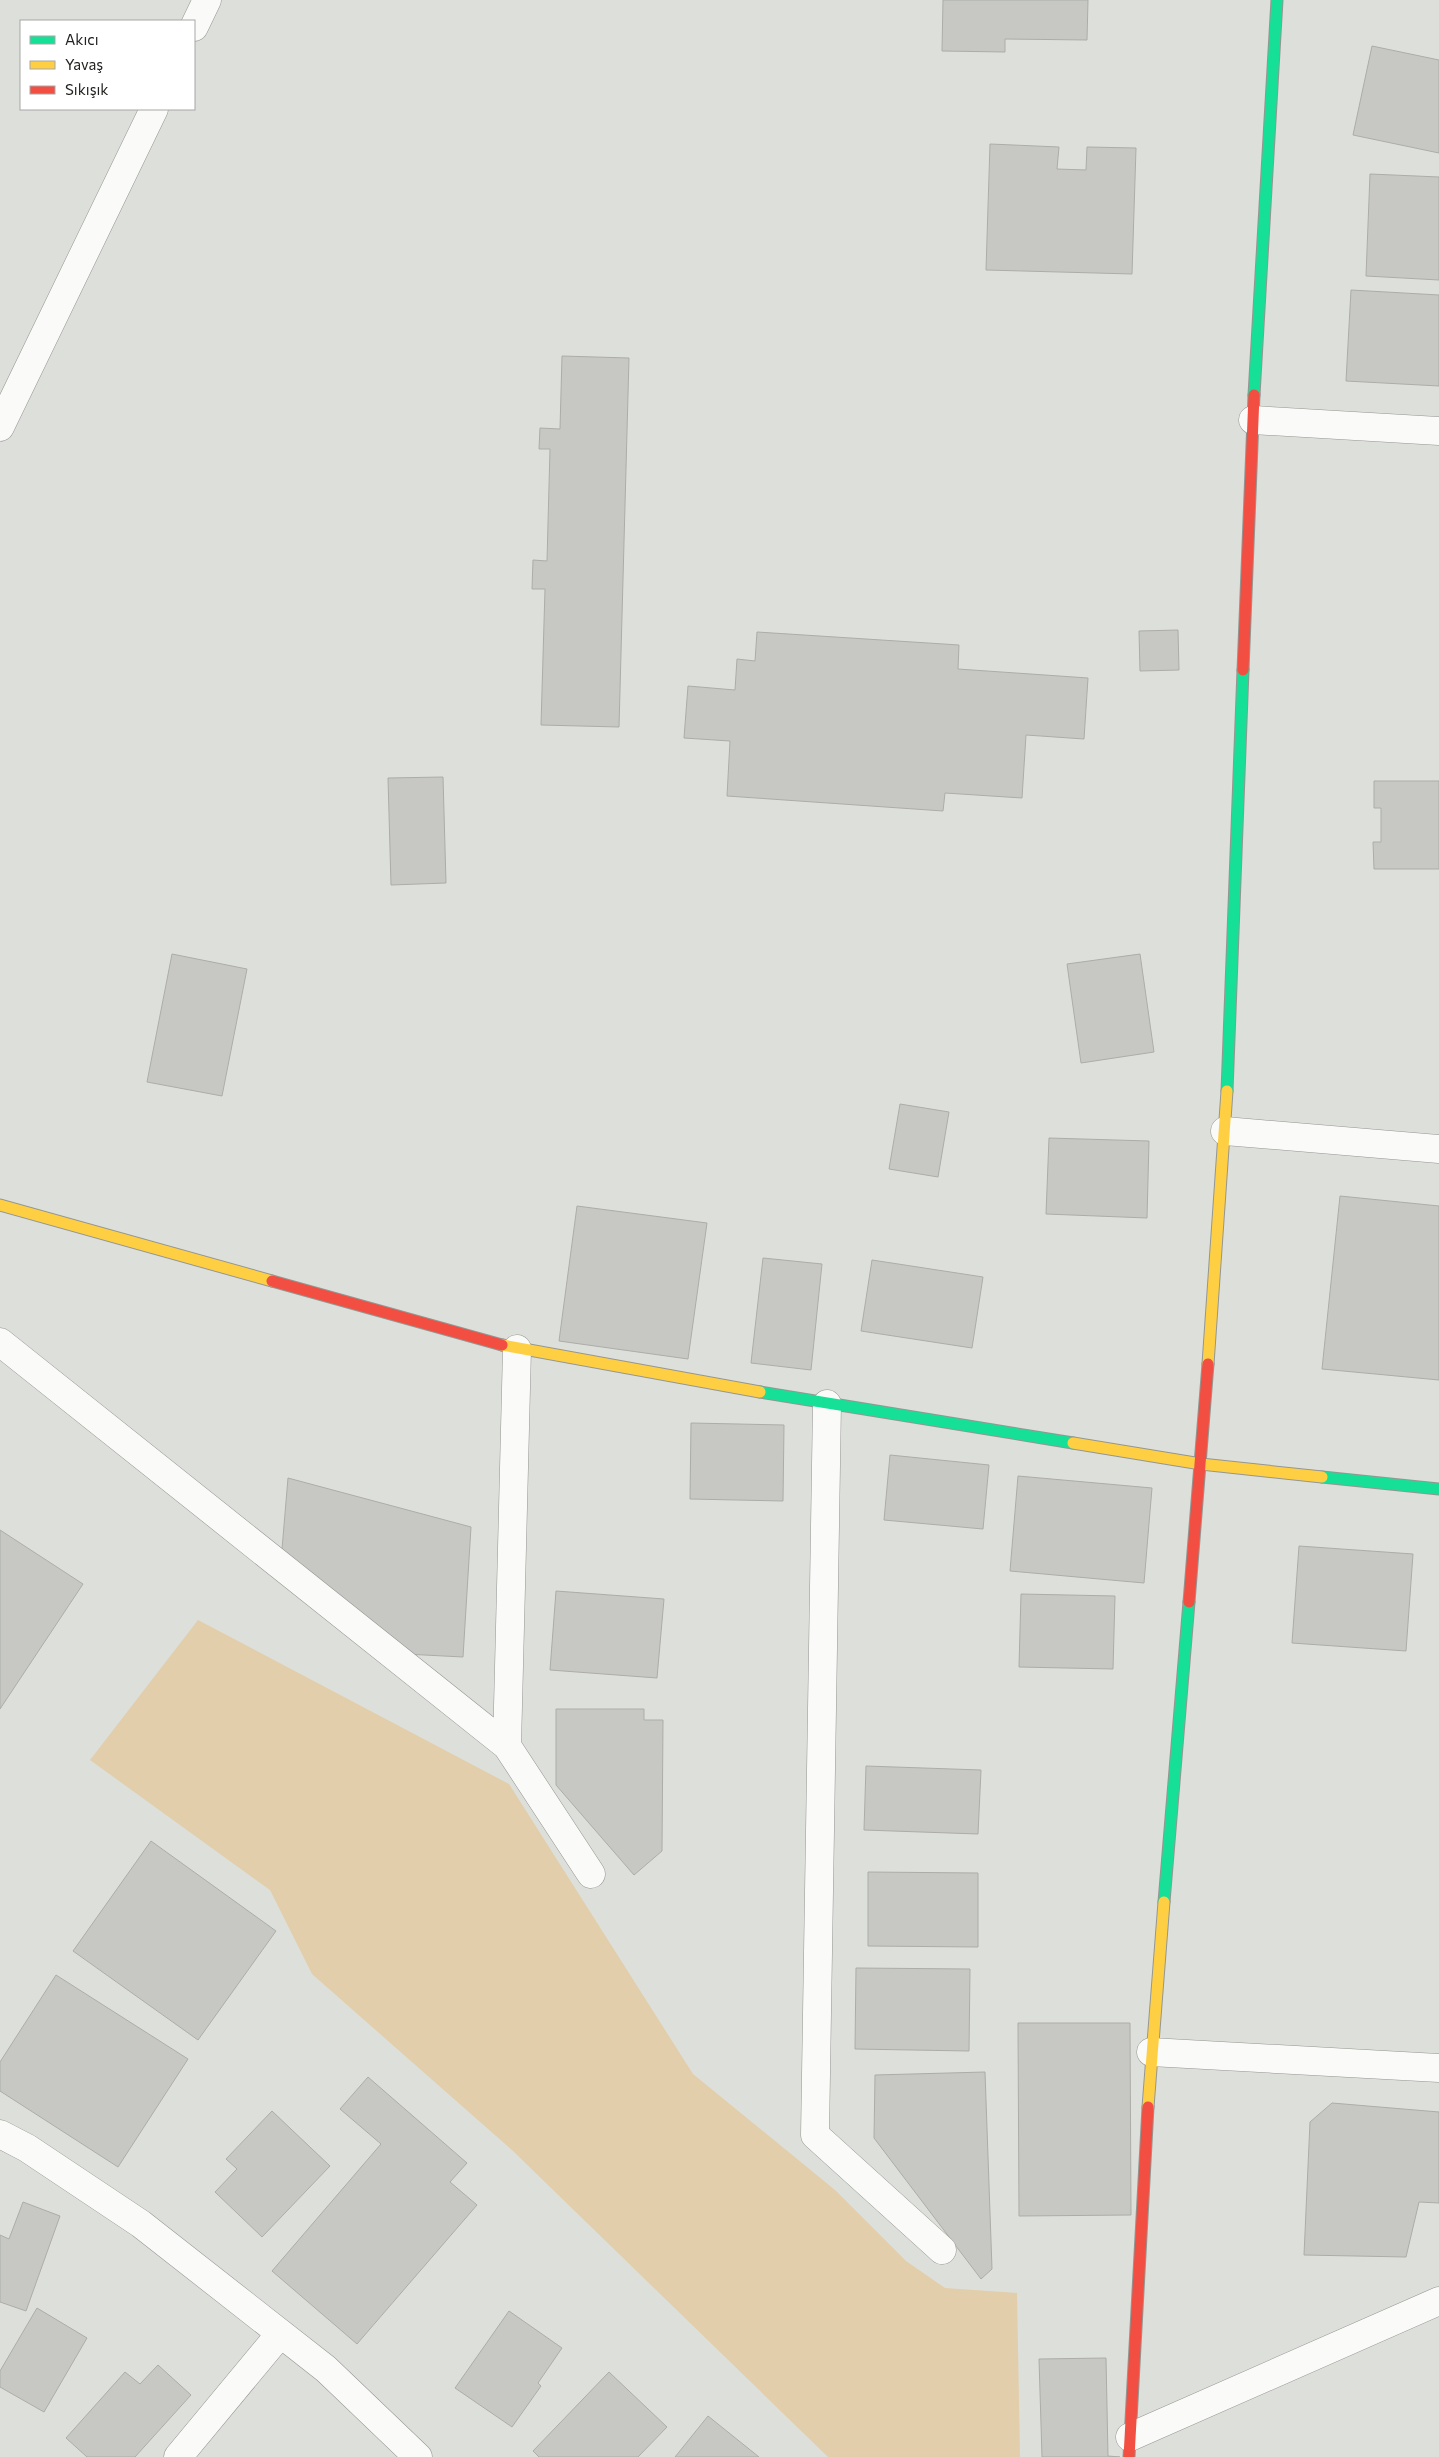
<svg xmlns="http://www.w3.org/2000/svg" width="1439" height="2457" viewBox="0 0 1439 2457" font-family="Commissioner,sans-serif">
  <rect width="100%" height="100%" fill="#dddfda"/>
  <path fill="#e2ceaa" d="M198 1620 509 1784 693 2074 835 2190 906 2261 945 2288 1017 2293 1020 2457H828L513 2151 312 1974 270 1890 90 1760Z"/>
  <path fill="#c7c8c4" stroke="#acada9" d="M943 0H1088L1087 40 1005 39V52L942 51Z
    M1372 46 1439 60V153L1353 135Z
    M990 144 1059 147 1057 169 1086 170 1087 147 1136 148 1132 274 986 270Z
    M1370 174 1439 177V280L1366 276Z
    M1351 290 1439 295V386L1346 381Z
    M562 356 629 358 619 727 541 725 545 589H532L533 560 547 561 550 449H539L540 428 560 429Z
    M1178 630 1179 670 1140 671 1139 631Z
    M757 632 959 645 958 669 1088 678 1084 739 1026 735 1022 798 945 793 943 811 727 796 730 741 684 738 688 686 735 690 737 659 755 661Z
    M443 777 446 883 391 885 388 778Z
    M1374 781H1439V869H1374L1373 842H1381V808H1374Z
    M172 954 247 969 222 1096 147 1082Z
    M1140 954 1154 1052 1081 1063 1067 964Z
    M900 1104 949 1112 938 1177 889 1169Z
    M1049 1138 1149 1141 1147 1218 1046 1214Z
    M1340 1196 1439 1206V1380L1322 1369Z
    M577 1206 707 1223 688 1359 559 1341Z
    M763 1258 822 1264 811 1370 751 1363Z
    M872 1260 983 1277 972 1348 861 1331Z
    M691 1423 784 1425 783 1501 690 1499Z
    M890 1455 989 1465 983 1529 884 1520Z
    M1018 1476 1152 1488 1144 1583 1010 1571Z
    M288 1478 471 1527 463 1657 405 1654 281 1561Z
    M0 1530 83 1584 0 1709Z
    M1299 1546 1413 1554 1406 1651 1292 1643Z
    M556 1591 664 1599 657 1678 550 1670Z
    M1021 1594 1115 1596 1113 1669 1019 1667Z
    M556 1709H644V1720H663L662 1851 634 1875 556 1785Z
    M866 1766 981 1770 978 1834 864 1830Z
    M151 1841 276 1931 198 2040 73 1951Z
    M868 1872 978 1873V1947L868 1946Z
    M856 1968 970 1969 969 2051 855 2049Z
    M56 1975 188 2059 118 2167 0 2091V2062Z
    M1018 2023H1130L1131 2215 1019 2216Z
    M985 2072 992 2269 981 2279 874 2138 875 2075Z
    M368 2077 467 2163 450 2182 477 2205 357 2344 272 2271 381 2144 340 2109Z
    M1332 2103 1439 2112V2203L1419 2202 1406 2257 1304 2255 1310 2122Z
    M272 2111 330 2166 262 2237 215 2192 237 2169 226 2159Z
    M23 2202 60 2216 26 2311 0 2302V2235L9 2239Z
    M37 2308 87 2338 44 2412 0 2387V2371Z
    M509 2311 562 2348 538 2383 541 2386 512 2427 455 2388Z
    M1106 2358 1108 2456 1120 2457H1042L1039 2359Z
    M158 2365 191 2395 135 2457H87L66 2438 125 2372 140 2384Z
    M609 2372 667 2427 638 2457H539L533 2451Z
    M708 2416 759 2457H675Z"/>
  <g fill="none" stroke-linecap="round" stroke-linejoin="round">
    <defs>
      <path id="street" d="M194 27 207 0
        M1253 420 1439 431
        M0 427 154 109
        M1225 1131 1439 1149
        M0 1342 507 1746
        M517 1349 507 1746 591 1874
        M827 1404 815 2135 942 2250
        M1151 2052 1439 2068
        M0 2134 27 2148 141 2224 326 2369 418 2457
        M1130 2437 1439 2301
        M178 2457 280 2334"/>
      <path id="fast" d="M1254 395 1277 0
        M1227 1091 1243 670
        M760 1392 1073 1443
        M1322 1477 1439 1489
        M1164 1902 1189 1602"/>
      <path id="slow" d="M0 1205 272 1281
        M502 1345 760 1392
        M1208 1364 1227 1091
        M1073 1443 1201 1464 1322 1477
        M1148 2107 1164 1902"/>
      <path id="jam" d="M1243 670 1254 395
        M272 1281 502 1345
        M1189 1602 1208 1364
        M1129 2457 1148 2107"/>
    </defs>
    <use href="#street" stroke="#949692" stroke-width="29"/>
    <use href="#fast" stroke="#949692" stroke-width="13"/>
    <use href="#slow" stroke="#949692" stroke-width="13"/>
    <use href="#jam" stroke="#949692" stroke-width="13"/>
    <use href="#street" stroke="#fafaf9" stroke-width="28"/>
    <use href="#fast" stroke="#16e098" stroke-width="11"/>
    <use href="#slow" stroke="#ffcf43" stroke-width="11"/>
    <use href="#jam" stroke="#f24e42" stroke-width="11"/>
  </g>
  <rect x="20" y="20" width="175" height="90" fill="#ffffff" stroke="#a7a7a6"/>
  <rect x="30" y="36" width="25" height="8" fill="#16e098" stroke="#a7a7a6"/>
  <text x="65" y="45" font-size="15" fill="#222320">Akıcı</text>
  <rect x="30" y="61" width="25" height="8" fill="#ffcf43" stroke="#a7a7a6"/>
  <text x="65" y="70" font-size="15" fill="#222320">Yavaş</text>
  <rect x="30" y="86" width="25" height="8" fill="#f24e42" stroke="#a7a7a6"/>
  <text x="65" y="95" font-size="15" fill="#222320">Sıkışık</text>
</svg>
